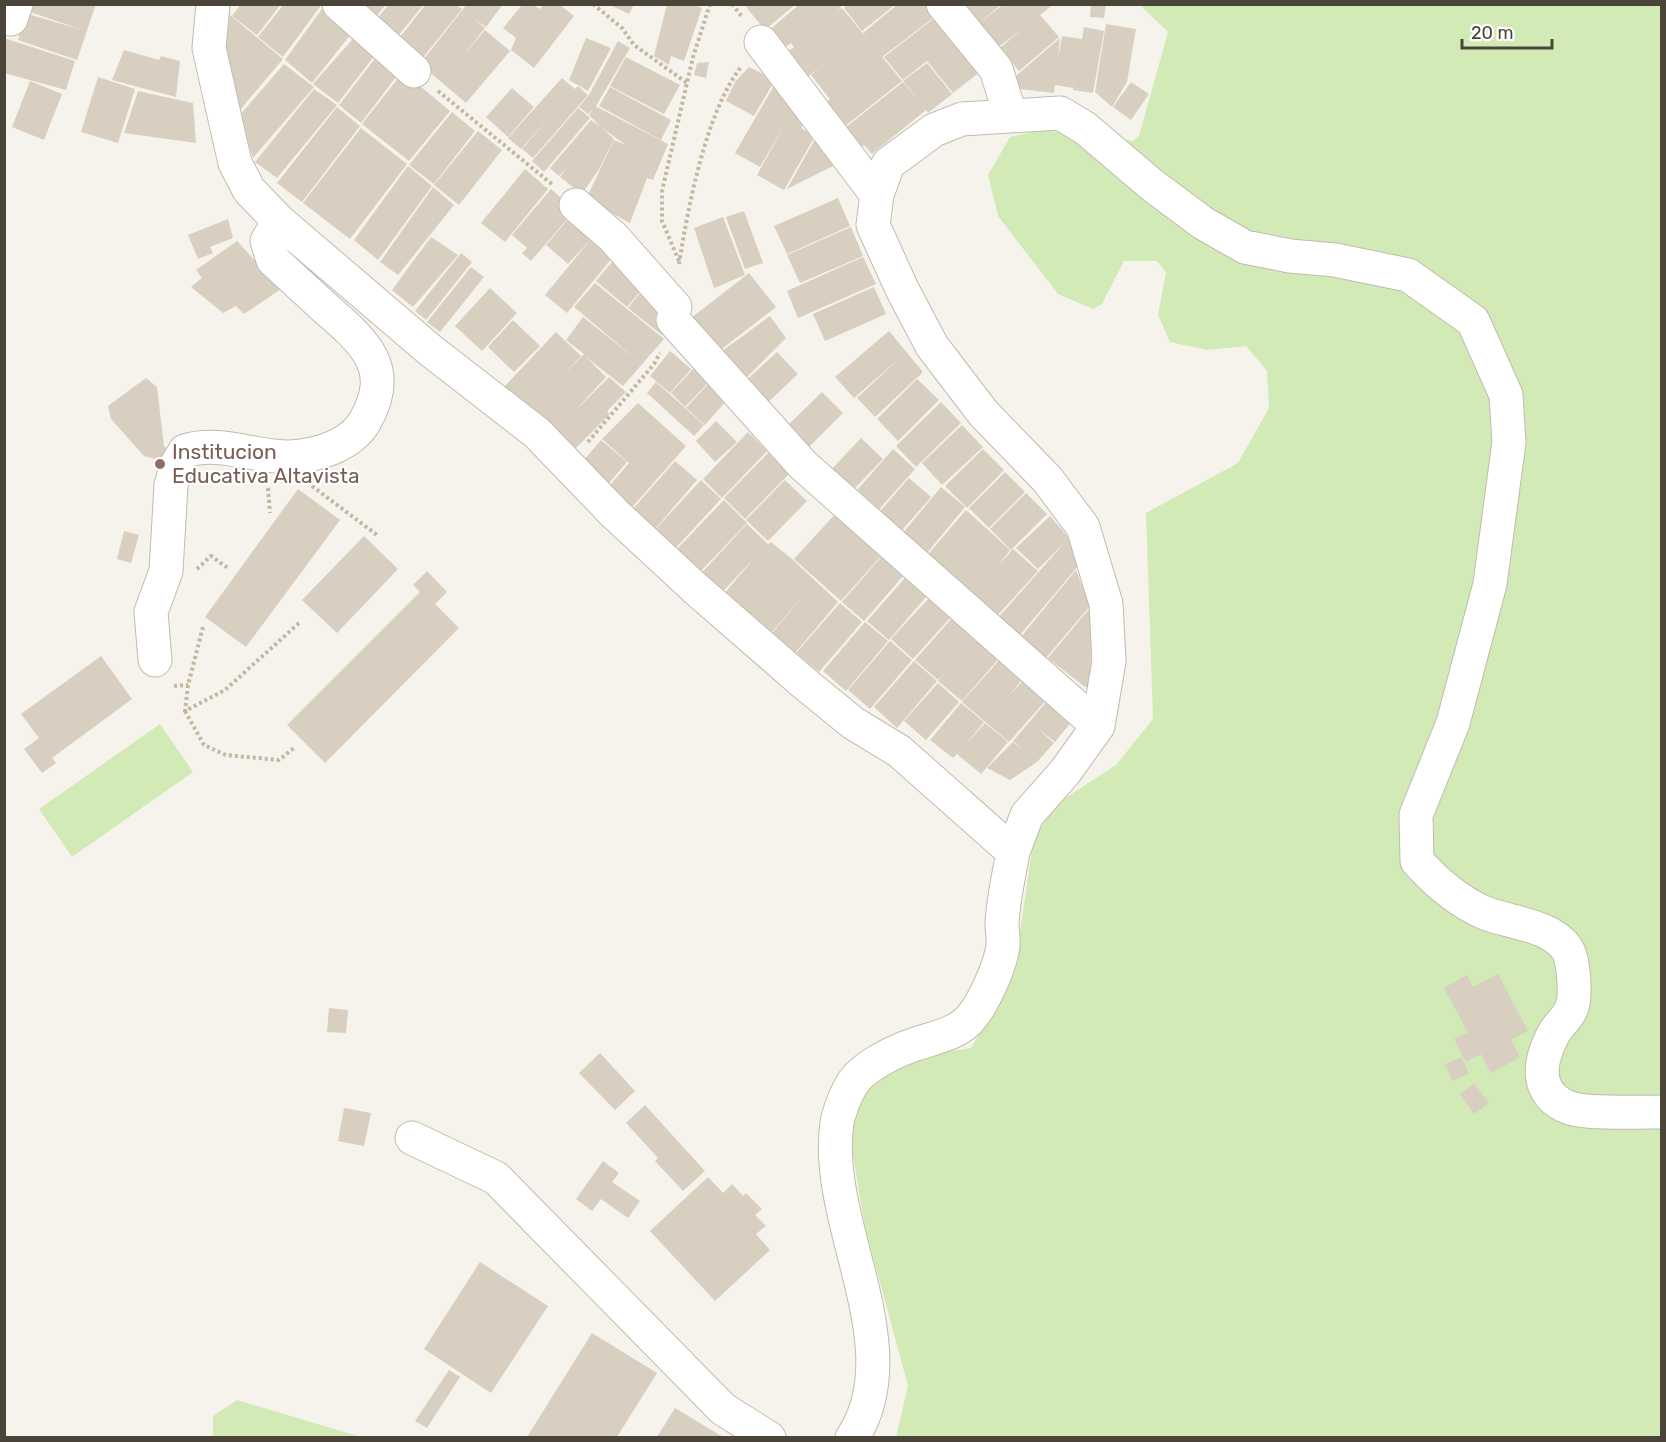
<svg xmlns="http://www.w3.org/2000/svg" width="1666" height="1442" viewBox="0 0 1666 1442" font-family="Rubik,sans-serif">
  <rect width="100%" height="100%" fill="#f6f3ec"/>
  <path fill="#d2eab5" d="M1140 5H1661V1437H896L908 1386 865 1227 848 1125 874 1079 923 1055 971 1048 1014 973 1033 843 1053 806 1116 765 1153 719 1146 513 1238 463 1269 408 1267 371 1246 346 1207 350 1170 342 1158 315 1166 272 1157 261H1124L1102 304 1093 309 1058 294 998 216 988 175 1010 137 1042 130 1133 141 1139 136 1168 32Z
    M160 724 193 772 72 857 39 809Z
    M237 1400 361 1437H213V1416Z"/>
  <path fill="#d8cfc1" d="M26 4H96L77 60 18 40 24 13 83 30 24 10Z
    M241 4H281L257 35 232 16Z
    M284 4H322L283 57 258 37Z
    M352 4H386L372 22Z
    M389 4H424L394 41 373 24Z
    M426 4H455L462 9 421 60 397 41Z
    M467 4H503L486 27 474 19 485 28 461 58 485 30 510 51 466 103 420 64Z
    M544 4H559L574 16 534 68 511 50 516 38 503 28 522 5H533L540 9Z
    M608 4H629L633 6 629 14Z
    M667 4H693L702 8 684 61 671 56 669 65 654 56Z
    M748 4H796L765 30 746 7Z
    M800 4H839L841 8 834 15 842 8 902 81 844 127 824 104 830 99 811 75 824 65 807 77 787 52 794 47 791 43 784 48 769 30Z
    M848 4H896L862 31 844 8Z
    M898 4H929L937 15 882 57 863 33Z
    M951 4H1002L971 30Z
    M1004 4H1054L1040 15 1059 37 1019 71 1000 48 1022 29 996 49 977 25Z
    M1091 4H1106L1104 18 1090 17Z
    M324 6 355 29 312 83 285 60Z
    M941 13 959 35 949 43 957 38 981 71 953 93 927 61 903 80 884 57Z
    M230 15 283 59 239 111 224 55Z
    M1106 24 1136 29 1127 82 1112 107 1095 92Z
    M1084 27 1104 31 1093 93 1073 90 1075 74 1073 88 1055 85 1054 93 1011 88 1017 75 1060 38 1058 59 1062 36 1082 39Z
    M359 32 379 50 338 103 313 84Z
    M4 38 75 61 66 90 4 73Z
    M586 38 611 48 588 91 569 80Z
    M618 41 630 48 596 106 588 114 579 107 589 95Z
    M124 50 159 60 161 56 180 61 176 97 112 80Z
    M381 51 402 69 361 123 339 105Z
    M626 57 680 85 664 114 610 86Z
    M709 62 706 78 694 75 697 63Z
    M927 63 952 94 928 113 926 110 872 154 864 145 857 151 841 131 903 82 924 107 903 81Z
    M284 64 314 87 253 158 239 116Z
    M749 67 775 80 754 116 726 101 735 82Z
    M403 72 450 111 409 161 362 124Z
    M98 77 135 89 118 143 81 132Z
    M562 78 575 89 578 86 588 95 533 158 522 149 553 113 521 149 508 138Z
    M30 81 62 94 44 140 12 127Z
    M1131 82 1149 94 1131 120 1113 107Z
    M775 84 796 104 792 112 806 120 801 128 815 136 784 190 757 175 784 126 760 167 735 153Z
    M610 87 671 120 661 140 599 106Z
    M512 88 534 107 508 137 486 117Z
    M314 89 337 105 277 178 255 162Z
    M138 91 193 103 196 143 124 133Z
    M595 106 668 144 653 180 647 178 630 223 586 199 614 140 626 145 602 128 614 139 599 169 582 194 560 177 567 168 559 176 550 168 591 120 601 127 589 115Z
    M337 107 360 126 302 202 277 183Z
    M578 108 590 118 544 172 532 161Z
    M452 112 475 131 434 184 409 165Z
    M361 128 407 164 350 239 303 203Z
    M478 131 502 150 459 205 434 185Z
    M819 132 839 163 787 189Z
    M408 166 432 186 378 260 354 240Z
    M525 169 548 189 505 242 481 223Z
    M433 187 454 205 398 275 380 262Z
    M551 189 575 210 531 261 522 253 527 248 512 235Z
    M838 198 850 226 787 254 774 226Z
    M575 211 617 252 567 313 545 295 592 238 568 264 546 245Z
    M744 211 763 263 745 269 726 217Z
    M723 217 745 275 714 288 694 228Z
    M228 219 233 238 210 247 213 253 198 259 188 235Z
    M851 227 863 256 800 283 787 255Z
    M431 237 458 255 413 307 392 290Z
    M237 241 281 289 244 314 236 306 223 313 191 287 202 278 196 270Z
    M461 253 472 262 426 320 415 311Z
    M617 256 648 282 627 307 596 281Z
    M863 257 876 284 798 318 787 291Z
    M471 267 484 277 440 332 427 322Z
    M749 273 776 307 718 352 691 318Z
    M595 283 664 339 623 386 586 357 606 377 572 414 609 377 626 392 607 411 610 414 574 450 503 388 556 332 581 356 560 379 584 354 566 340 583 317 637 360 574 307Z
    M648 283 671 307 662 335 628 308Z
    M874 287 886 314 825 341 813 314Z
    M490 288 517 313 482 351 455 326Z
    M770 316 786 338 741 383 718 354Z
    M513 320 540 346 514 372 488 347Z
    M889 331 923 372 875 417 857 398 902 356 854 398 835 377Z
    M670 351 691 369 670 393 650 376Z
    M777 352 798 374 761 409 740 386Z
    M693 369 708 383 685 407 671 393Z
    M146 378 157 387 164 446 171 452 166 462 144 456 111 419 108 406Z
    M917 379 939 400 898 441 877 419Z
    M656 382 704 425 694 436 647 393Z
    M710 382 728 399 705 425 686 408Z
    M822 392 843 413 805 451 783 430Z
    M941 402 961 423 916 467 896 446Z
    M638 403 686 446 628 512 605 491 629 463 602 439Z
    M716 421 737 442 715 462 696 441Z
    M962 425 983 447 942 485 922 463Z
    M748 432 767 451 722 498 703 479Z
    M861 438 883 459 849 494 828 473Z
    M601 440 627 462 603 490 577 468Z
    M893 449 915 469 874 515 852 496Z
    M983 449 1004 470 967 508 945 486Z
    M768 453 790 473 745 519 724 498Z
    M675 461 697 480 655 529 632 510Z
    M1005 472 1025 492 989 528 969 508Z
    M909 478 931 497 897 536 875 517Z
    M701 480 721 499 672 552 652 533Z
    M785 480 807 501 768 541 746 520Z
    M941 487 965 507 922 559 898 539Z
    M298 489 340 520 246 647 205 617Z
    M1026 493 1047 514 1011 550 990 529Z
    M724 500 747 523 697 575 674 552Z
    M966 510 1010 550 998 566 1013 549 1038 571 996 617 924 559Z
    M837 512 882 555 841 601 794 559Z
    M1050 516 1069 538 1079 565 1019 636 998 618 1066 541 1038 569 1016 548Z
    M747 524 768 544 771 542 792 559 838 602 795 653 772 633 813 584 771 633 723 595 756 556 715 600 695 580Z
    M124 531 139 535 131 563 117 559Z
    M364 536 398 569 337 633 302 600Z
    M882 556 904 575 864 621 842 602Z
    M1076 570 1090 606 1045 659 1020 638Z
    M427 571 447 592 435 604 459 628 325 763 287 725 420 592 413 585Z
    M905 578 926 597 889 640 867 621Z
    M929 598 950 618 913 659 891 639Z
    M840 603 862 622 819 672 796 653Z
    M1089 609 1092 613 1090 688 1085 687 1048 658Z
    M953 617 1000 657 962 701 938 681 947 670 938 680 915 660Z
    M865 622 888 641 846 691 823 671Z
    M890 641 912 660 870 709 848 690Z
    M101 656 132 699 52 758 56 763 42 773 24 749 39 738 21 714Z
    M1001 658 1023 678 1008 697 1025 678 1048 698 1009 742 962 702Z
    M914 661 937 681 897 728 874 707Z
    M938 683 959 702 926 740 904 721Z
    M1048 700 1068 717 1069 725 1055 742 1035 726 1054 743 1037 762 1010 780 987 768 1013 742 1024 751 1013 741Z
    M961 703 984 722 963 748 985 723 1008 742 981 774 957 754 953 758 930 740Z
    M1498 974 1528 1031 1511 1040 1520 1057 1491 1073 1481 1054 1466 1062 1454 1039 1468 1032 1444 988 1467 975 1473 987Z
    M329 1008 348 1010 346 1033 327 1032Z
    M600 1053 635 1091 615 1110 579 1073Z
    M1462 1057 1469 1074 1452 1081 1445 1064Z
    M1474 1083 1489 1103 1474 1114 1460 1094Z
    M645 1105 705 1171 683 1191 655 1161 658 1158 626 1123Z
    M344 1108 371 1113 364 1146 338 1141Z
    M603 1161 619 1173 612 1182 640 1201 628 1218 601 1199 592 1211 576 1199Z
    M708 1177 723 1193 732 1184 743 1196 746 1193 762 1209 755 1215 766 1226 756 1234 770 1250 715 1301 650 1231Z
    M480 1262 548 1306 491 1393 424 1349Z
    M592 1333 657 1373 617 1437H527Z
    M449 1370 460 1377 427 1428 415 1421Z
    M675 1408 723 1437H657Z"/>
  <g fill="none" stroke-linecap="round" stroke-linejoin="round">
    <defs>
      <path id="minor" d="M213 4 209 48 235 163 249 190 279 221 430 350 537 433 615 514 696 589 804 683 853 723 899 751 1013 852 1027 815 1065 772 1098 726 1109 661 1106 604 1083 527 1047 479 984 414 932 346 902 289 873 225 877 195 888 164 934 130 962 119 1060 113 1085 128 1152 185 1203 223 1245 247 1290 256 1335 260 1408 275 1473 321 1506 395 1509 442 1490 584 1453 723 1416 815 1417 861C1435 881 1459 902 1485 913 1511 923 1551 925 1567 949 1574 959 1576 996 1572 1007 1569 1017 1559 1024 1554 1033 1538 1062 1534 1095 1570 1108 1586 1114 1642 1112 1662 1112
        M339 4 414 71
        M943 4 996 69 1010 114
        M11 19 16 4
        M761 42 877 195
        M576 205 613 237 675 307
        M673 320 803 465 1098 726
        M155 660 151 612 166 571 171 485 177 464 185 451C219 440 254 457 289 457 316 456 351 446 365 421 396 367 363 341 324 307 307 291 290 276 273 260L267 241 279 221
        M412 1138 496 1178 723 1409 769 1438
        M852 1438C912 1348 822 1222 837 1123 839 1111 847 1091 854 1081 866 1065 897 1050 916 1044 933 1038 956 1034 969 1020 983 1005 1000 967 1003 946 1004 939 1002 931 1002 924 1003 900 1009 875 1013 852"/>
    </defs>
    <use href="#minor" stroke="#c2bbae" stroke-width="35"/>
    <path stroke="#c4b79f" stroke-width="4" stroke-dasharray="3 3" stroke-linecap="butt" d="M593 4 622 28 634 45 687 83
      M732 4 743 18
      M438 91 553 185
      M679 261 662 221V191L693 57 710 4
      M679 264C688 207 706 112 741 67
      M588 442 654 364 660 353
      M312 486 377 535
      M268 488 270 513
      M197 569 211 556 228 568
      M203 627 188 685 185 711 225 690 299 623
      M174 686 188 685
      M185 711 204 745 226 755 279 760 295 747"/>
    <use href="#minor" stroke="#fff" stroke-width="33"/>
  </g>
  <circle fill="#8d6e63" stroke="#fff" stroke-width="2" cx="160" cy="464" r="6"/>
  <g text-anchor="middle" stroke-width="4.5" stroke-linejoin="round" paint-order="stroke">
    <g font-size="21" fill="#785e54" stroke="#fff" text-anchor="start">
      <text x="172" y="459">Institucion<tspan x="172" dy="24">Educativa Altavista</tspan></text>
    </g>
  </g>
  <rect width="1666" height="1442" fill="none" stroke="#4b4439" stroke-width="12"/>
  <path d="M1462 39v9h90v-9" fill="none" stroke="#4b4439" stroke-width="3"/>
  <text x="1471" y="39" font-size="18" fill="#4b4439" stroke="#ffffff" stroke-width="4.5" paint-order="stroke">20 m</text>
</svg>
